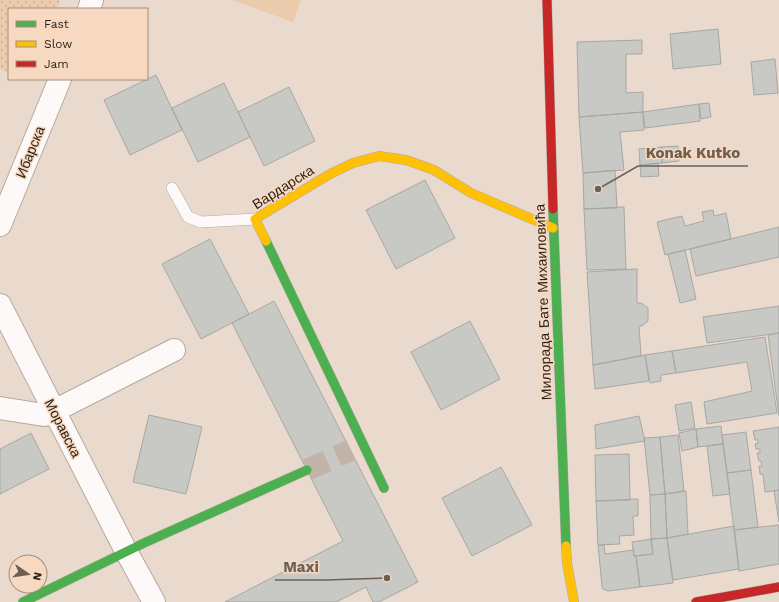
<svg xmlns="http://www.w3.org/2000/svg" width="779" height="602" viewBox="0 0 779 602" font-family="'Work Sans',sans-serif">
  <defs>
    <pattern id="grass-dots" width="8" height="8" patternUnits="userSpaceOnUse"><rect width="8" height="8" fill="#eccaac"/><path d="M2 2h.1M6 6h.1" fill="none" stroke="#caad93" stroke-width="1.8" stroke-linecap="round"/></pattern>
  </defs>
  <rect width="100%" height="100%" fill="#e9dacd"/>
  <path fill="url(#grass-dots)" d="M0 0H60L57 9H9V73L0 69Z"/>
  <path fill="#eccaac" d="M232 0H301L293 22Z"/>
  <path fill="#c8c8c5" stroke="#a7a7a4" d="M718 29 721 64 673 69 670 34Z
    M642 40V54H626V93L643 92V112L579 117 577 42Z
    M775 59 778 93 754 95 751 62Z
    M156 75 182 130 130 155 104 100Z
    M224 83 250 137 198 162 172 108Z
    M289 87 315 141 264 166 238 112Z
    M709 103 711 117 701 119 699 104Z
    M699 104 700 121 645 128 643 112Z
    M643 112 644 130 620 132 624 170 583 173 579 117Z
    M678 146 679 161 662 163 661 147Z
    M661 147 662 163 640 165 639 149Z
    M658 163 659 176 641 177 640 165Z
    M615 170 617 208 584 209 583 173Z
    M425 180 455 238 396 269 366 210Z
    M624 207 626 269 587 270 584 209Z
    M713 210 714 216 726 213 731 239 665 255 657 222 682 216 685 226 704 221 702 212Z
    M779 227V257L696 276 690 249Z
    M210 239 249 314 201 339 162 264Z
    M685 250 696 299 680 303 668 254Z
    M637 269V303H641L648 308V321L642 326H639L641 356 593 365 587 272Z
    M274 301 418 582 379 602H373L366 587 336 602H225L343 541 232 323Z
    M779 306V333L707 343 703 317Z
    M470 321 500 379 441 410 411 352Z
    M779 333V416L768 335Z
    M765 337 777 413 707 424 704 402 752 391 747 362 676 373 672 351Z
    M672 351 676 373 661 375V381L650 383 645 355Z
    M645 355 649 381 595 389 593 365Z
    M691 402 695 428 679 431 675 405Z
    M149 415 202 427 186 494 133 482Z
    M639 416 645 441 596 449 595 425Z
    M721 426 723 444 698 447 696 429Z
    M779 427V490L765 492 763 474H760L759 466H762L761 461H759L757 453H760V449H756L755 444 758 443V440H755L753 431Z
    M696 429 698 447 682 451 679 433Z
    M746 432 751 470 727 473 722 435Z
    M31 433 49 469 0 494V449Z
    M678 435 684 491 665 494 660 437Z
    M660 437 665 494 650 495 644 438Z
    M723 444 730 494 713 496 707 446Z
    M629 454 630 500 596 501 595 455Z
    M501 467 532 525 472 556 442 498Z
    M751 470 758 527 734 530 727 473Z
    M779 490V522L774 491Z
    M686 491 688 534 667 538 665 494Z
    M665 494 667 538 651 539 650 495Z
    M638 499V516H633L634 535 619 536 620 544 598 545 596 501Z
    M779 525V564L739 571 734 530Z
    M734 526 739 569 673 580 667 538Z
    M667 538 673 583 640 587 636 556 653 554 651 539Z
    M651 539 653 554 634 556 632 542Z
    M598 545H604L605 554 633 550 634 556H636L640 587 608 591 603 589 602 586Z"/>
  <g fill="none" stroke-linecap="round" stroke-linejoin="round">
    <path stroke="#c2b4a8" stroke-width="22" stroke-dasharray="22 11" stroke-linecap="butt" d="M307 470 351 450"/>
    <defs>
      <path id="lane" d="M172 188 188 217 201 222 255 219"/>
      <path id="street" d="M89 9 92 0
        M0 225 60 79
        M0 305 126 551 154 602
        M0 408 44 415 54 411 174 350"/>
      <path id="fast" d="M553 209 566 546
        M266 241 384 488
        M23 602 144 543 307 470"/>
      <path id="slow" d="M266 241 255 219 330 174 353 163 379 156 406 160 434 170 471 193 553 228
        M566 546 567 563 574 602"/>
      <path id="jam" d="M547 0 553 209
        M696 602 779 587"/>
    </defs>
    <use href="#lane" stroke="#b5a99f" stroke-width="12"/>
    <use href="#street" stroke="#b5a99f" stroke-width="24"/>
    <use href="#fast" stroke="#b5a99f" stroke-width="10"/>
    <use href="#slow" stroke="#b5a99f" stroke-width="10"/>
    <use href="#jam" stroke="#b5a99f" stroke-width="10"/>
    <use href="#lane" stroke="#fcf9f8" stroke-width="11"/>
    <use href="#street" stroke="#fcf9f8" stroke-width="22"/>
    <use href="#fast" stroke="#4caf50" stroke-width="9"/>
    <use href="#slow" stroke="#ffc107" stroke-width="9"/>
    <use href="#jam" stroke="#c62828" stroke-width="9"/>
  </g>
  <g text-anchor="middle" stroke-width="3" stroke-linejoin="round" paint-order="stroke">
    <g font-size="14" fill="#281e14" stroke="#f6d9c0">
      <text transform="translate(30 152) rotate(-68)" y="5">Ибарска</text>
      <text transform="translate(283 187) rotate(-32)" y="5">Вардарска</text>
      <text transform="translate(543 302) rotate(-92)" y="5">Милорада Бате Михаиловића</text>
      <text transform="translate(63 428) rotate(63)" y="5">Моравска</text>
    </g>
  </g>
  <path fill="none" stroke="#6c6055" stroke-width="1.5" d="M598 189L638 166H748M387 578L326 580H275"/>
  <g fill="#6c6055" stroke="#f6d9c0" stroke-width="1.5">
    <circle cx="598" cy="189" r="4"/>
    <circle cx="387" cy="578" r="4"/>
  </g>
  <g font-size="15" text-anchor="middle" font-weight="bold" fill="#6c6055" stroke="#f6d9c0" stroke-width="3" stroke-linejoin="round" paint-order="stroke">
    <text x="693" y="158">Konak Kutko</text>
    <text x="301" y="572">Maxi</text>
  </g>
  <rect x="8" y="8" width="140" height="72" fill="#f6d9c0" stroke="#a48e7b"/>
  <rect x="16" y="21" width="20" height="6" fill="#4caf50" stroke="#a48e7b"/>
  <text x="44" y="28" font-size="12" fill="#281e14">Fast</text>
  <rect x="16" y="41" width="20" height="6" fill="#ffc107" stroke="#a48e7b"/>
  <text x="44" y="48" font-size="12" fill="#281e14">Slow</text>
  <rect x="16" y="61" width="20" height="6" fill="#c62828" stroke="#a48e7b"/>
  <text x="44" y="68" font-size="12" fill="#281e14">Jam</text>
  <g transform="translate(28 574) rotate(103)"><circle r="19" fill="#f6d9c0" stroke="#a48e7b"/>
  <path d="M0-3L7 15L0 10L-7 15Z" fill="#6c6055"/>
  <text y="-6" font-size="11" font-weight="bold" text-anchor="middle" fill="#281e14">N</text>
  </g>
</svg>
